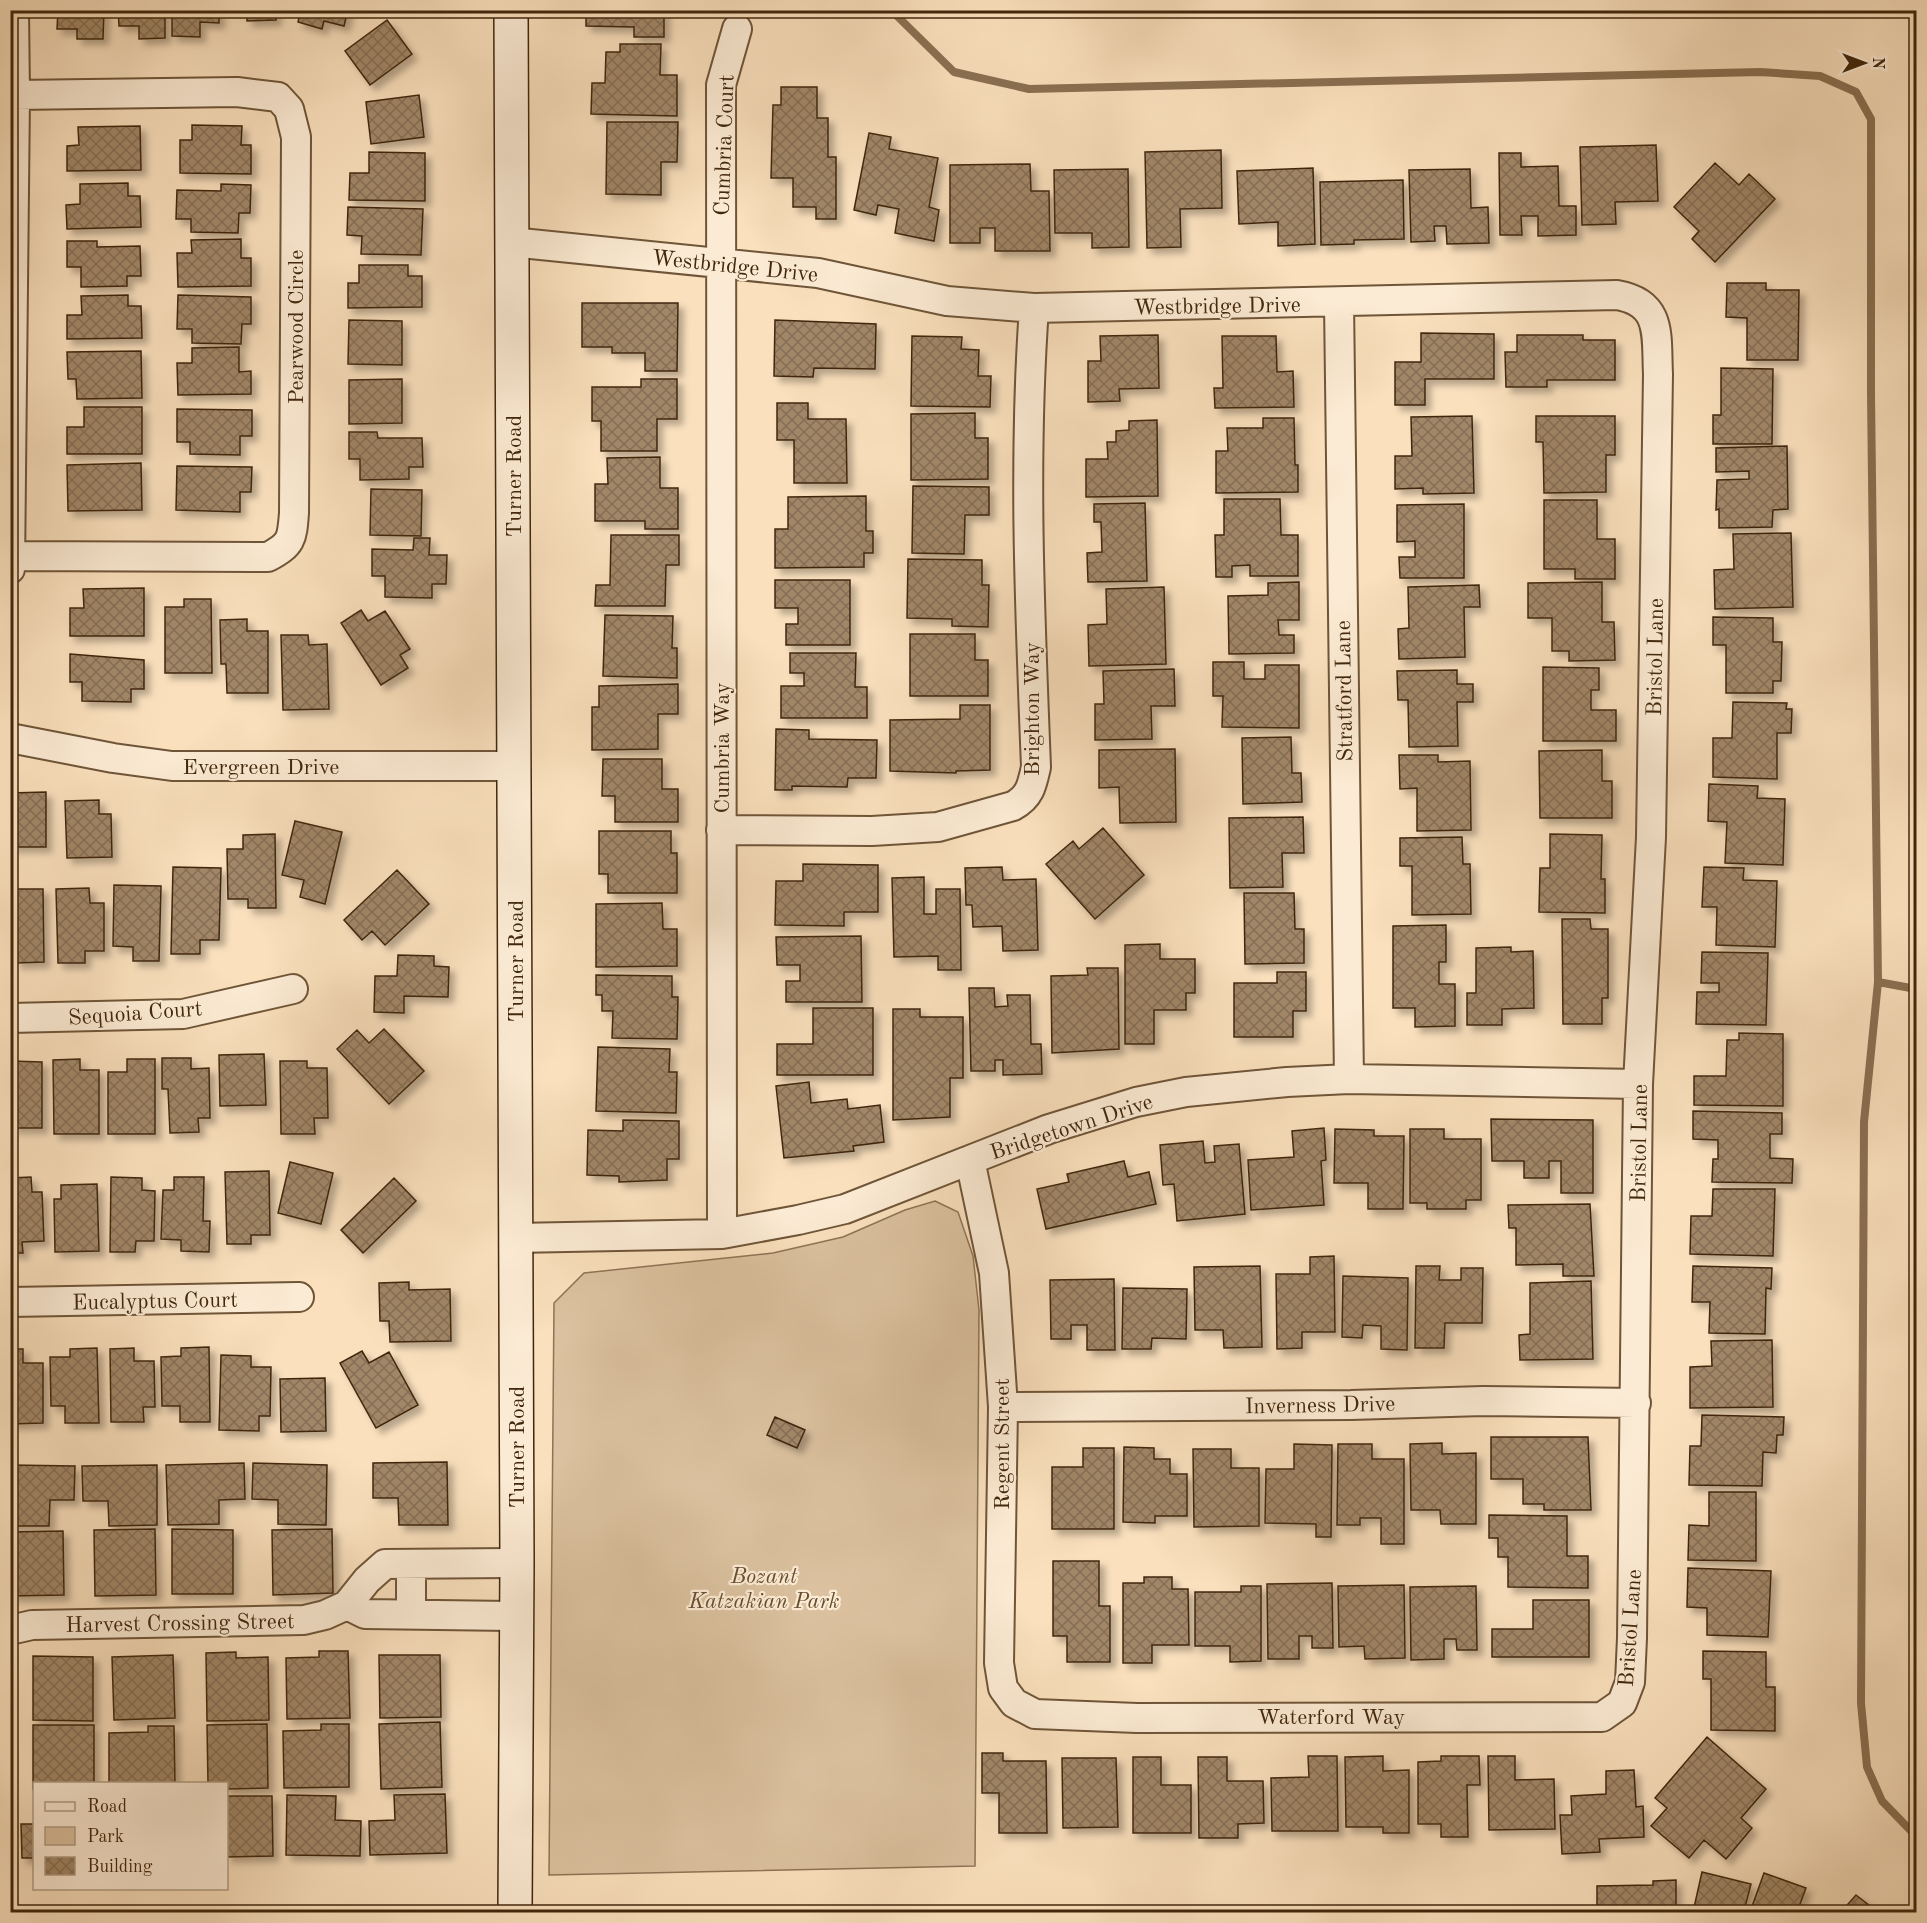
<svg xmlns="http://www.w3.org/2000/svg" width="1927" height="1923" viewBox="0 0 1927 1923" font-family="'Old Standard TT',serif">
  <defs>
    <pattern id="building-cross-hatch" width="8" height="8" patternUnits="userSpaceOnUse" patternTransform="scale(1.5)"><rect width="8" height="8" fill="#a18768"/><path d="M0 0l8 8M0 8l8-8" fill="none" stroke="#856e54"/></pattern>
    <filter id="shadow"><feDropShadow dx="5.5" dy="5.5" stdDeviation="3" flood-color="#0004"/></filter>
  </defs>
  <rect width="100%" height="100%" fill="#fae0bd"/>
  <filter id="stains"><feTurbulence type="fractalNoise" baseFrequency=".00333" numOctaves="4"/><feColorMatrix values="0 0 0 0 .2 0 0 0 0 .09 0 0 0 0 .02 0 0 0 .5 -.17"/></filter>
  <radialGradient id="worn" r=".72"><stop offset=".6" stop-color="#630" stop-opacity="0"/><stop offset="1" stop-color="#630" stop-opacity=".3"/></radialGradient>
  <path fill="#dbc19f" stroke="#8e7456" stroke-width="1.5" d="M935 1201 958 1212 973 1256 979 1310 975 1866 549 1875 554 1303 584 1273 773 1253 843 1237 905 1210Z"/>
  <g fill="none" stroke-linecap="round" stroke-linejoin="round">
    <path stroke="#8a7052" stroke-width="8" d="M891 10 954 72 1029 89 1760 72 1820 76 1856 92 1871 119V394L1878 982 1864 1122 1861 1703 1867 1767 1882 1801 1916 1836
      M1878 982 1916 989"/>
  </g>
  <path fill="url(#building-cross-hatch)" stroke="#41270c" stroke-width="1.5" filter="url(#shadow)" d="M58 10H104L103 39H77V29H57Z
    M118 10H165V38L139 39V26H119Z
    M172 10H219V23L200 22V37L172 36Z
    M228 10H276V20L247 21V11Z
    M301 10H348L344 26 324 21 322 29 298 22Z
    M586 10H664V37H634V27L586 26Z
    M387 20 412 54 370 85 345 51Z
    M620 44H661L660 75H677V116L591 114 592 83H605L606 52H620Z
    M781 87H817V118H828V157H836V219H816V207H793V178H771L773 105H781Z
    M419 95 424 137 371 144 366 102Z
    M607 122H678L677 162H661V195L606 194Z
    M192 125 242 126 241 145H251V174L180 173V140H192Z
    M140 126 141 170 67 171V146L79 145 78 127Z
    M869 133 891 137 889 149 938 158 929 207 939 210 934 241 895 233 899 209 878 205 876 215 854 210Z
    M1656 145 1658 201 1615 202 1616 224 1582 225 1580 147Z
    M1221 150 1222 208 1180 209 1181 247 1147 248 1145 152Z
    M369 152 425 153V201L349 200 350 173H369Z
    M1499 153H1521V167L1558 166 1559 206H1576V235L1538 236V216H1521L1522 235H1500Z
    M1715 163 1739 185 1749 174 1775 199 1715 262 1692 239 1699 231 1674 207Z
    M1030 164 1031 191H1049L1050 251H995V228H980V243H950V165Z
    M1313 168 1315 244 1278 246V222L1239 224 1237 171Z
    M1128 169 1129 247 1092 248V233H1055L1054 170Z
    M1470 169 1471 208 1488 207 1489 243 1447 244 1446 226H1434L1435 241 1411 242 1409 170Z
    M1403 180 1404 239 1354 240V244L1321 245 1320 182Z
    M128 183V196H140L141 227 67 229 66 205 80 204V184Z
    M221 184 251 185 250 213H239L238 233 191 232V219H176L177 190 221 191Z
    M348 207 423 209 421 255 361 254 362 236 347 235Z
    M241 239V258H251V286L178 287 177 253H192L191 240Z
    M67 241H97V247L140 246 141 276H127V286L81 287V267H67Z
    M359 265H408V276H422V307L348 308V283H359Z
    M1727 283H1766V290H1799L1798 360H1747V318L1726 317Z
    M128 295V306H141L142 338 67 339V315H82L81 296Z
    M178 295 251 297V324H242L241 344 192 343V329H177Z
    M582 303H678L677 371H645V353H612V347H582Z
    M349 320 402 321V365L348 364Z
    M775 320 876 324 875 369 814 368 813 377 774 376Z
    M1421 333 1494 334V379H1425V405H1395V362H1421Z
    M1158 335 1159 388 1119 389 1120 401 1088 402V361H1101L1100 336Z
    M1517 335H1583V340H1615V380H1547V387H1506L1505 352H1517Z
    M912 336 962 337 961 349 979 350 978 376H991L990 407 911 406Z
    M1222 336H1276L1277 372 1293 371 1294 407 1215 408 1214 388H1223Z
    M239 347V372L251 371V394L178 395 177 363H192V348Z
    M141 351 142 398 77 399 76 379H68L67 352Z
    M1721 368 1773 369 1772 444H1713V415H1721Z
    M402 379V423L349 424V380Z
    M641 379H677V419H657V451H601V421H592V387H641Z
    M777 403H808V419H846L847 483H794V440H777Z
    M84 407H142V454H67V427H84Z
    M177 409 252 410V436H240V455L190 454V442H177Z
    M975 413V438H988V479L911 480V414Z
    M1472 416 1474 493 1423 494V488L1395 489V456H1412L1411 417Z
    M1536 416H1615V455H1606V492L1544 493 1543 442H1536Z
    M1263 418H1294L1295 465H1298V492L1216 493V451H1228L1227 428H1263Z
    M1157 420 1158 496 1086 497V459H1108L1107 442H1116V431L1129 430V421Z
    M349 432H377L378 438H422L423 467H409V479L360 480V459H349Z
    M1787 446 1788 509 1773 510 1772 527 1719 528V509L1716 510 1717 480 1749 479V471L1716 472V448Z
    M660 457V488H678V529H645V521H595V484H608L607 458Z
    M141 463 142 510 68 511 67 465Z
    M177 466 252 467 251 492H240V512L176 510Z
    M913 486 989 487V515H965L964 554 912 553Z
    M371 489 422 490 421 536 370 535Z
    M866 496V531H873V553H864V567L775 568V529H788V497Z
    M1224 499H1280L1281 535H1298V576H1250V565L1232 566V577H1216L1215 535H1224Z
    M1544 500H1597V539H1615V579H1575V569H1544Z
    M1145 503 1147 581 1088 582 1087 553 1102 552 1101 522H1094V504Z
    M1464 504V578H1400L1399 557H1415V541L1397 542V505Z
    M1791 533 1793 607 1715 609 1714 570 1734 569 1733 534Z
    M611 535H679V565H666L665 606H595L596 585H610Z
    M414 538H430L429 555H447L446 584H432V598L385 597V576H372V549L413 550Z
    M908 559 982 560V585H989L988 627 952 626V619L907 618Z
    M775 580H850V645H786V624H798V608H775Z
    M1299 582V620H1278L1279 635H1294V653L1229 654 1228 596 1268 595V583Z
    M1602 582V622H1614L1615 660 1569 661V651H1552V618H1528V583Z
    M1479 585 1480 607H1464L1465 657 1399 659 1398 629 1409 628 1408 587Z
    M1164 587 1166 664 1089 666 1088 625 1107 624 1106 589Z
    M144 588V636H70V608H84L83 589Z
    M184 599H211L212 673H165V607H184Z
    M361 610 368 621 385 611 410 649 400 655 408 668 381 685 341 623Z
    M605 615 673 616 672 648H677V678L603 676Z
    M1713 617 1773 618V642H1782L1781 681H1773V693H1726V645H1713Z
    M247 619V631H268V693H227L226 664H221L220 620Z
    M910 634H975V660H988V696H910Z
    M281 635H308L309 645 327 644 329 709 283 710Z
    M790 653H856L855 687H867V718H781V686H804V673H790Z
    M70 654 144 660V689H131V702L82 701V682H70Z
    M1213 662H1244V679H1265V665H1299V728L1222 727 1223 696H1213Z
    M1543 667 1599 668V690H1591V710H1616V741H1543Z
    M1174 669 1175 706H1151L1152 739 1095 740V704H1104L1103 671Z
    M1457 670V684H1473V702H1457L1458 746 1409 747 1408 700H1398L1397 671Z
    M678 684V714H658V749L592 750V707H599V686Z
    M1733 702 1787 703 1786 709H1792L1791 733H1777V779L1713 777V738H1732Z
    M960 705H990V770L956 771V773L890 771V720L960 719Z
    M776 729 809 730V739L877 740 876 778H848L847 787 792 786V790H775Z
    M1291 737 1292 773H1301L1302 802 1243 804 1242 738Z
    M1175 749 1176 822 1120 823 1119 787 1099 788V750Z
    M1602 750V781H1612V818H1540L1539 751Z
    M1399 755H1438V762L1470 761 1471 830 1417 831V788L1400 789Z
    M603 759H662V789H678V822H615V796H602Z
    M1709 784 1758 786 1757 798 1785 799 1783 865 1725 863 1727 822 1708 821Z
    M46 792V847H10V793Z
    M99 800V814H111L112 857 67 858 65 801Z
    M1303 817 1304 853H1282L1283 887 1230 888 1229 818Z
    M295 821 342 832 325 904 300 897 304 880 282 875Z
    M1103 828 1144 875 1095 919 1046 864 1073 841 1079 849Z
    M599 831H671V853H677V893H608V874H599Z
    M275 834 276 908H248V899H228L227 849H243V835Z
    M1550 834 1602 835 1601 879H1605V913L1539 912 1540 868H1550Z
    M1462 837 1463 864H1470L1471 914 1412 915V866H1400V838Z
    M803 864 878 865V912H844V926L775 925 776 881H803Z
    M173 867 221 868 219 940H200V954H171Z
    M1002 867 1003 880 1036 879 1038 950 1003 951 1002 926 973 927 972 905H966L965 868Z
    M1704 867 1744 868 1743 880 1777 881 1775 947 1716 945 1717 907H1702Z
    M397 870 429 904 385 945 372 931 362 940 344 920Z
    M924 877V914H936V889H960L961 970H938V956L894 957 892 878Z
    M114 885 161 886 159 961H133V947L113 946Z
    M89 888 90 903H104V951H85V963H58L56 889Z
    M10 889H43L44 962 16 963V950H10Z
    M1244 893H1294L1295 929H1304V963L1245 964Z
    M662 903 663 929H677V966L596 967V904Z
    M1562 919H1590L1591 929H1608V998H1602V1024H1563Z
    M1446 925V962H1439V984H1455V1026L1415 1027V1008H1393V926Z
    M861 936 862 1002H786V981H800V965H777L776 937Z
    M1160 944V959H1195V993H1186V1010H1154V1044H1125V945Z
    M1511 947V952L1533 951 1534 1008 1502 1009V1025H1467V993H1476V948Z
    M1702 952 1768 953 1766 1025 1696 1024 1697 992H1719V983H1701Z
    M398 955 434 956V966L449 967 448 997 404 996V1013L374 1012 375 976H397Z
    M1087 968H1118L1119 1049 1052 1053 1051 976 1088 975Z
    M1277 972H1306V1011H1293V1037H1234V983H1277Z
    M596 975 672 976V997H678L677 1039 612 1038 613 1011H602V995H596Z
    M969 988H994L995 1007 1008 1006 1007 995H1030L1031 1044H1041L1042 1074 1003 1075V1060H995V1071H971Z
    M813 1008H873V1075H777V1044H813Z
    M893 1009H920V1017H963V1078H950V1117L893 1120Z
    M384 1029 424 1071 389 1104 337 1049 357 1030 369 1043Z
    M1739 1033 1783 1034V1106L1694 1105V1076H1726L1727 1040H1739Z
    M598 1047 670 1049 669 1072H677L676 1113 596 1111Z
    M264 1054 266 1105 220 1106 219 1055Z
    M162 1058H191V1069L209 1068 210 1118H198L199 1132 170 1133 168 1089H162Z
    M80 1059V1070H99V1134H54L53 1060Z
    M127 1059H155V1134H108V1072H127Z
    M10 1061 42 1062V1128H11Z
    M280 1061H307V1068H327L328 1118H314L315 1134H281Z
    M809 1082 811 1103 847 1099 848 1109 880 1105 884 1142 853 1146 854 1151 784 1158 776 1086Z
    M1693 1111 1782 1113V1134H1770V1158L1793 1159 1792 1183 1712 1182 1713 1159H1718V1140L1693 1139Z
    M1491 1119 1593 1120V1193H1561V1161H1549V1178H1524V1161H1492Z
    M623 1120 679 1121V1159H667V1180L619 1182V1176L587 1175 588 1130 623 1131Z
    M1324 1128 1326 1160 1321 1161 1324 1205 1251 1210 1248 1160 1294 1157 1292 1131Z
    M1335 1129 1374 1130V1136H1404L1403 1209H1368V1183H1334Z
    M1410 1129H1444V1139H1481V1200H1466V1209H1427V1203H1410Z
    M1203 1141 1205 1163 1215 1162 1214 1146 1239 1144 1245 1214 1177 1221 1174 1184 1163 1185 1160 1145Z
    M1124 1161 1128 1177 1149 1172 1156 1204 1046 1229 1037 1189 1069 1182 1067 1174Z
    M290 1162 333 1173 321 1224 278 1213Z
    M269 1171 270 1235H251V1244H227L225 1172Z
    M31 1177 32 1192H42L44 1241 22 1242 23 1253H10V1178Z
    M111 1177 142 1178V1190L155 1191 154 1241H136L135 1252H110Z
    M174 1177H204L203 1221H210L209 1252 181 1251V1240L161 1239 163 1190H174Z
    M394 1178 416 1201 363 1253 341 1230Z
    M97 1184 99 1251 55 1252 54 1199H61V1185Z
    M1713 1189H1775L1773 1256 1690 1254 1691 1216H1712Z
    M1590 1204 1594 1276H1563V1264L1516 1265V1228H1509L1508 1205Z
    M1334 1256 1335 1332H1302V1348L1277 1349 1276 1274H1310V1257Z
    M1260 1266 1262 1347 1224 1348 1223 1330H1195L1194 1267Z
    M1416 1266H1440L1439 1280H1461V1268H1483L1482 1323H1445L1444 1348H1415Z
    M1693 1266 1772 1268 1771 1289 1766 1288 1765 1334 1709 1333 1710 1302H1692Z
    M1343 1276 1408 1278 1407 1350 1381 1349V1326L1363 1325 1362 1338 1342 1337Z
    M1114 1279 1115 1350H1087V1325H1071V1339H1051L1050 1280Z
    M1591 1281 1593 1359 1520 1360 1519 1335 1530 1334V1283Z
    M409 1282V1290L450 1289 451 1341 390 1342 389 1321H380L379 1283Z
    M1123 1288 1187 1289 1186 1339 1152 1338 1151 1349H1122Z
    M1772 1340 1773 1407 1690 1408V1367L1712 1366 1711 1341Z
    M209 1347 210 1422H180V1406H162L161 1357 181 1356V1348Z
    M97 1348 99 1423H65V1406H51L50 1357H70V1349Z
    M134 1348V1361H154L155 1407H143L144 1422H111L110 1349Z
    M10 1349H23V1363H43V1423L10 1424Z
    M362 1351 369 1363 389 1352 418 1405 376 1428 340 1363Z
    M221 1355 251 1356V1367H271L270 1416H259V1431L219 1430Z
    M325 1378 326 1431 281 1432 280 1379Z
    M1702 1415 1784 1417 1783 1435H1777L1776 1453 1763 1452 1762 1486 1689 1485 1690 1446H1701Z
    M775 1417 805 1430 797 1448 767 1435Z
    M1491 1437H1588L1591 1510H1544V1504H1523V1479H1491Z
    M1442 1443V1454L1476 1453V1524H1441L1440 1510H1411L1410 1444Z
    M1294 1444 1332 1445 1331 1537H1316V1524L1265 1523 1266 1469H1294Z
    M1338 1444H1372V1459H1404V1544H1381V1518H1360V1525H1337Z
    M1124 1447 1154 1448V1459H1170V1474H1187V1516H1155V1523L1123 1522Z
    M1083 1448H1114V1529H1052V1467H1083Z
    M1193 1449H1231V1468H1259V1526L1194 1527Z
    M447 1462 448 1525H399L398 1498H373V1463Z
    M244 1463 245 1499 219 1500V1524L168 1525 166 1465Z
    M253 1463 327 1465 326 1525 278 1524V1500L252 1499Z
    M10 1465 75 1466 74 1500H50L49 1526H10Z
    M157 1465V1525L109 1526 108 1501H83L82 1466Z
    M1709 1492H1756V1561L1688 1560 1689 1525 1709 1526Z
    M1489 1515 1567 1516V1556H1588V1588L1508 1587V1557H1498V1538H1489Z
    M155 1529 156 1595 95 1596 94 1530Z
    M172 1529 233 1530V1594H172Z
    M332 1529 333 1593 273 1595 272 1530Z
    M63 1531 64 1595 10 1596V1532Z
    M1053 1561H1099V1606H1110V1662H1067V1636H1053Z
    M1688 1568 1771 1571 1768 1637 1707 1635V1608L1687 1607Z
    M1144 1577H1172V1589H1188L1189 1645H1152V1663H1123V1583H1144Z
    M1332 1583 1333 1648H1312V1636H1299V1659H1268L1267 1584Z
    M1404 1585 1405 1658 1365 1659 1364 1646 1339 1647 1338 1586Z
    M1241 1586H1261V1661L1230 1662V1646H1195V1592H1241Z
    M1476 1586 1477 1650H1457L1456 1639H1444V1659L1411 1660 1410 1587Z
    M1533 1600H1589V1657H1492V1629H1533Z
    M319 1651H348L350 1718 287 1719 286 1658 319 1657Z
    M1703 1651 1766 1652V1687H1775V1731L1711 1730V1679H1703Z
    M236 1652V1658L268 1657 269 1720 207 1721 206 1653Z
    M173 1655 175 1718 114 1720 112 1657Z
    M379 1655H440L441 1717 380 1718Z
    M33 1656 93 1657V1721L33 1720Z
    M440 1722 442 1787 381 1789 379 1724Z
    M267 1724 268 1788 226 1789V1784H208L207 1725Z
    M321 1724H349V1787L284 1788 283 1731 321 1730Z
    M33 1725H94V1784H34L33 1790Z
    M148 1726H174L175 1784H109V1733L148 1732Z
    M1707 1737 1766 1789 1741 1818 1752 1828 1726 1859 1704 1840 1689 1858 1651 1826 1667 1808 1655 1798Z
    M982 1753H1003V1761H1046L1047 1833H999V1793H982Z
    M1308 1756H1337L1338 1831H1272L1271 1778 1309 1777Z
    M1383 1756V1771L1409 1770V1833H1383V1827H1346L1345 1757Z
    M1441 1756H1479L1480 1785H1467L1468 1837H1441V1824H1418V1762L1441 1761Z
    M1488 1756H1515V1780L1554 1779 1555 1829 1489 1830Z
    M1133 1757H1161V1785H1191V1833H1133Z
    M1198 1757H1227V1781H1263L1264 1823 1238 1824V1838H1199Z
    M1062 1758H1116L1118 1827 1063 1828Z
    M1634 1770 1636 1807 1643 1806 1644 1837 1599 1839 1600 1852 1562 1854 1560 1815H1572L1571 1796 1606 1794V1771Z
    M445 1794 447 1853 370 1855 369 1821 395 1820 394 1795Z
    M287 1795 336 1796 335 1820 361 1821 360 1856 286 1855Z
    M226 1796H272L273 1856 226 1857Z
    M21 1824H34V1858H22Z
    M1702 1872 1751 1884 1745 1907H1742L1741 1912H1693Z
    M1764 1873 1806 1888 1797 1912H1750Z
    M1676 1880V1912H1597V1886L1653 1885V1881Z
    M1856 1895 1878 1912H1841Z"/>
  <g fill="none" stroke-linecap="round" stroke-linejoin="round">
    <defs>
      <path id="street" d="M511 242 818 273 947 301 1034 308 1617 295C1663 303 1656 336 1658 374L1651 837 1638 1084 1632 1638 1630 1682 1622 1703 1602 1717 1137 1718 1035 1714 1014 1703 1003 1688 999 1663 1003 1407 994 1273 970 1160
        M1339 303 1349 1079
        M11 556 268 557C292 544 292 539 294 513L296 137 289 109 278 97 237 92 15 95
        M10 569 15 95 14 10
        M10 738 113 758 172 766H515
        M721 830 872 831 938 827 1013 806C1030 797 1032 785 1036 767 1030 614 1023 461 1034 308
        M10 1018 183 1014 293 989
        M722 1234 721 85 737 29
        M515 1238 722 1234 798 1220 845 1209 1049 1129 1136 1102 1186 1092 1287 1082 1349 1079 1638 1084
        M10 1302 299 1297
        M1003 1407 1351 1405 1483 1401 1636 1403
        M517 1563 385 1564 367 1580 347 1605 365 1614 517 1616
        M411 1613V1564
        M10 1630 32 1625 304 1620 325 1615 347 1605"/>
      <path id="secondary" d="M511 10 517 1563 515 1912"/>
    </defs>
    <use href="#street" stroke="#6f5538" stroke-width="32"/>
    <use href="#secondary" stroke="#41270c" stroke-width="36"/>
    <use href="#street" stroke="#fcebd4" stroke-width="28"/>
    <use href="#secondary" stroke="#fcebd4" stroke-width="33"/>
  </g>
  <g text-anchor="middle" stroke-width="4.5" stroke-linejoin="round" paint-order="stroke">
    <g font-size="22" fill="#41270c" stroke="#fcebd4">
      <text transform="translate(723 145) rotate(-88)" y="8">Cumbria Court</text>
      <text transform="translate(735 265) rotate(6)" y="8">Westbridge Drive</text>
      <text transform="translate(1217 305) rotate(-1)" y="8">Westbridge Drive</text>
      <text transform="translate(295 327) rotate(-90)" y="8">Pearwood Circle</text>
      <text transform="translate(513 476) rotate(-90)" y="8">Turner Road</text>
      <text transform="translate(1654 657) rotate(-89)" y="8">Bristol Lane</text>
      <text transform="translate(1343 691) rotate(-91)" y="8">Stratford Lane</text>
      <text transform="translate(1031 709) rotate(-90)" y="8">Brighton Way</text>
      <text transform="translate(721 748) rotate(-90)" y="8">Cumbria Way</text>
      <text x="261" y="774">Evergreen Drive</text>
      <text transform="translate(515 961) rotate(-90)" y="8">Turner Road</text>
      <text transform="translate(135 1012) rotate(-4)" y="8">Sequoia Court</text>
      <text transform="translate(1071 1126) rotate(-18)" y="8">Bridgetown Drive</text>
      <text transform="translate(1638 1143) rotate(-89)" y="8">Bristol Lane</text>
      <text transform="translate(155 1300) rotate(-1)" y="8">Eucalyptus Court</text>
      <text transform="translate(1320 1404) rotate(-1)" y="8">Inverness Drive</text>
      <text transform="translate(1001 1444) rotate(-90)" y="8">Regent Street</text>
      <text transform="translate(516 1447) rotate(-90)" y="8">Turner Road</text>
      <text transform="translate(180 1622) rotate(-1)" y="8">Harvest Crossing Street</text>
      <text transform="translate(1629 1628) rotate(-86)" y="8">Bristol Lane</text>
      <text x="1331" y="1724">Waterford Way</text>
    </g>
    <g font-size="22" font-style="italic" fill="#684e31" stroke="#fcebd4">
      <text x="764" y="1583">Bozant<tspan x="764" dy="25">Katzakian Park</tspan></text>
    </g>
  </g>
  <rect width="1927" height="1923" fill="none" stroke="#fae0bd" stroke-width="36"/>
  <rect x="12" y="12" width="1903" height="1899" fill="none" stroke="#41270c" stroke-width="3"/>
  <rect x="18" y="18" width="1891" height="1887" fill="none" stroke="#41270c" stroke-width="1.5"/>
  <rect x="33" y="1782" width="195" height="108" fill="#fcebd4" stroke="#b19d84" stroke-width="1.5"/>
  <rect x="45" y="1802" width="30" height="9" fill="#fcebd4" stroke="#b19d84" stroke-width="1.5"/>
  <text x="87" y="1812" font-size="18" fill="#41270c">Road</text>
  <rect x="45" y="1827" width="30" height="18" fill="#dbc19f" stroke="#b19d84" stroke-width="1.5"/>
  <text x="87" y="1842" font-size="18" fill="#41270c">Park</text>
  <rect x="45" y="1857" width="30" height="18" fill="url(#building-cross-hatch)" stroke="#b19d84" stroke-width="1.5"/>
  <text x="87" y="1872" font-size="18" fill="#41270c">Building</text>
  <g transform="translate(1864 63) rotate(90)" stroke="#fcebd4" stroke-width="4.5" paint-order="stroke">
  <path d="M0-4.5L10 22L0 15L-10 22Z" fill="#41270c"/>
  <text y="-9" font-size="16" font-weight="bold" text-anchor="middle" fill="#41270c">N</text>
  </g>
  <rect width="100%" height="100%" filter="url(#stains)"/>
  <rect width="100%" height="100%" fill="url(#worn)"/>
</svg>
